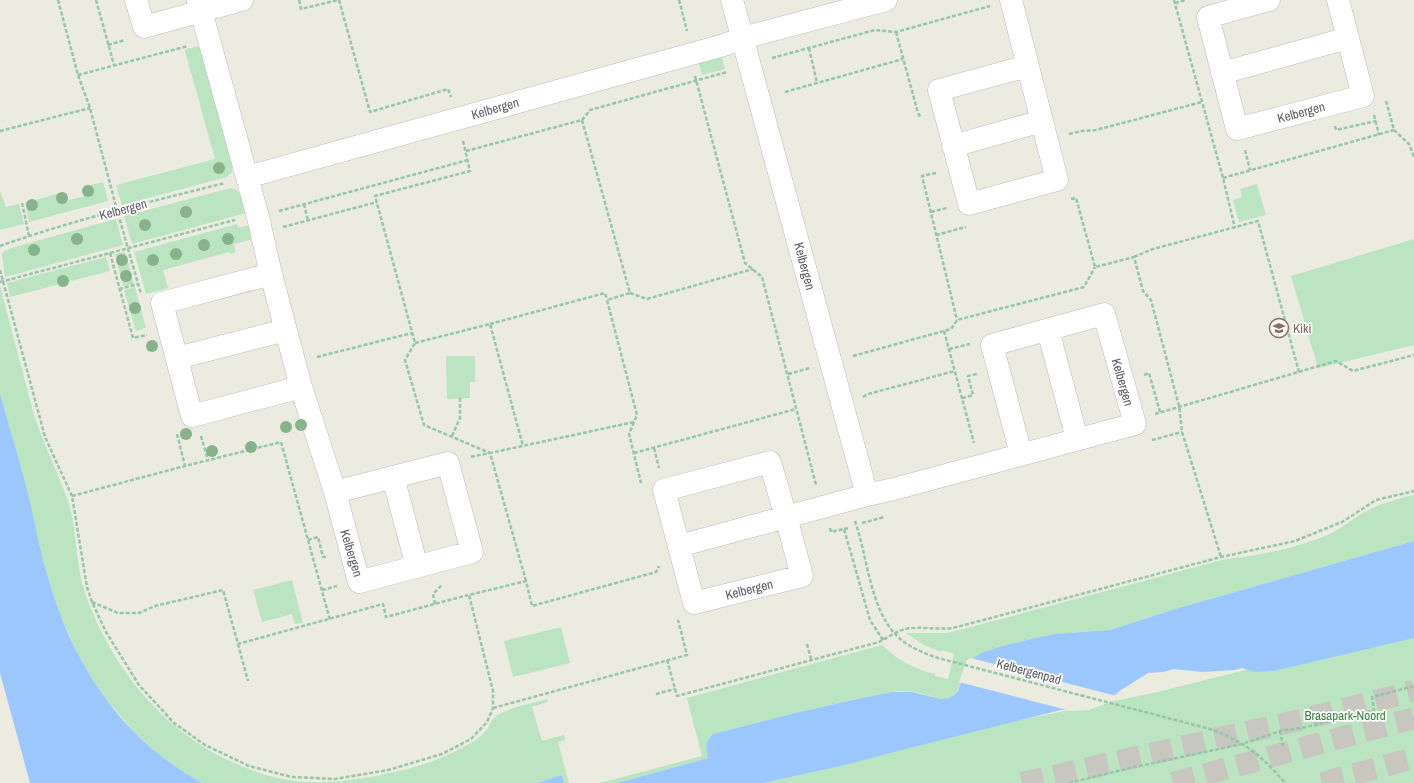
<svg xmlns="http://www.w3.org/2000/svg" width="1414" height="783" viewBox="0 0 1414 783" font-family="'Archivo Narrow',sans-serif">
  <rect width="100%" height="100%" fill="#ecebe0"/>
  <path fill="#bbe5c0" d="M200 46 232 164V172L227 177 122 205 116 185 215 159 185 51 186 49Z
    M721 55 725 69 702 75 698 61Z
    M103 182 108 201 29 222 25 203 63 192 66 201 85 196 83 187Z
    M1257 184 1266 215 1239 222 1233 200 1242 197 1240 189Z
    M231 188C242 190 243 203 246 213L132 244 124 216Z
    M0 191 6 207 19 204 24 224 0 230Z
    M116 219 123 245 5 277 2 255 3 252 11 248Z
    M237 224 238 228 249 225 253 239 234 244 236 252 230 254 229 252 163 270 168 288 146 294 134 252Z
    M1414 239V345L1318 368 1291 276Z
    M125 252 134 284 123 286 115 254Z
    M106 257 110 271 10 297 7 283Z
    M0 286 34 415C41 436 49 455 58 475 62 486 67 496 70 507 77 535 76 566 85 593 111 667 162 731 234 763 257 773 281 781 307 782 334 783 363 779 390 773 419 767 449 757 474 741 480 737 484 733 488 728 490 725 491 720 494 718 504 708 534 703 547 699L548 702 532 707 542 741 564 735 565 740 558 742 569 783H564L562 775 537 783H202L184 773 159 755 135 733 104 697 82 664 58 609 48 580 29 500 0 394Z
    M135 287 146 328 136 331 124 290Z
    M446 356H475V382H470V398L447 399Z
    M1414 495V541L1175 609 1110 630 1054 634 963 678 956 693 948 698 941 699 916 692 898 691 857 699 791 714 713 734 708 758 617 783H600L702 756 687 698 882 645C897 660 914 669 935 674V676L948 679 954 654 942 650 941 652 924 645 906 633H946L960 630 1226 559C1262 555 1298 548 1332 533 1343 527 1352 519 1363 513 1378 504 1396 499 1414 495Z
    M292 580 303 623 295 624 292 614 262 622 253 590Z
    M561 627 570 663 513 677 504 641Z
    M1414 628V783H764L796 776 928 739 1153 693Z"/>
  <path fill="#9dc8ff" d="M0 394C10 429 21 465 30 502 36 528 41 555 49 581 75 668 122 739 202 783H30L0 673Z
    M1414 541V638L1274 671 1255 672 1242 668 1235 670 1202 672 1174 669 1163 672 1148 673 1121 690 1109 700 1077 708 1061 710 898 751 849 764 764 783H617L708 758C706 747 705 743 713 734L791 714 857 699 892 692H912L941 699 948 698 954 695 958 691 969 661 983 652 1010 644 1054 634 1110 630 1175 609Z
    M562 775 564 783H537Z"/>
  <path fill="#ecebe0" d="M971 658 1116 696 1110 702 1089 710 1071 711 959 682 967 660Z"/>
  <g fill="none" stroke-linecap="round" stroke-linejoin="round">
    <path stroke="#c7c7c0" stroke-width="22" stroke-dasharray="22 11" stroke-linecap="butt" d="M1022 783 1304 719 1414 691
      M1173 783 1414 718
      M1322 783 1414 758"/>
    <defs>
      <path id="minor" d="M136 0 144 27 242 0
        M198 0 258 217 271 274 301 387 335 492 359 582 472 552 448 463 335 492
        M732 0 867 495
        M1011 0 1057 180 969 204 939 90 1028 66
        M1269 0 1208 17 1237 129 1363 96 1338 0
        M1222 73 1348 38
        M953 146 1042 121
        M247 177 724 45 743 38 886 0
        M271 274 162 303 192 416 301 387
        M1048 330 1077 439
        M177 358 286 330
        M770 462 786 517 802 576 694 603 664 490Z
        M393 477 417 567
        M679 546 867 495 894 489 1135 424 1104 314 992 345 1021 454"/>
    </defs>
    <use href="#minor" stroke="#b8b9bf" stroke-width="23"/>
    <path stroke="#94c6a8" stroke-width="2.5" stroke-dasharray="4 2" stroke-linecap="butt" d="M58 0 78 75 90 108 117 210 141 294
      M96 0 114 65
      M299 0 301 9 338 0
      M339 0 370 112 448 89 451 97
      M679 0 687 31
      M1174 0 1223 178 1235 228
      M1175 3 1186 0
      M896 32 918 113 921 118
      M108 45 125 40
      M809 48 817 83
      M772 58 875 30 896 32 990 6
      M78 75 188 46
      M695 76 745 263 762 277 816 485
      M785 92 903 59
      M1386 101 1394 130 1409 144 1414 157
      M1374 115 1379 135
      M582 120 630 293 607 300 637 415 629 434 641 483
      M1335 126 1336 130 1376 121
      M0 131 90 108
      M1069 134 1082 131 1096 130 1202 102
      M463 141 470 171 375 196 415 343 405 360 424 425 490 453 470 457
      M1245 150 1250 170
      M466 151 582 120 590 110 727 72
      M936 173 922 176 957 320
      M1223 178 1394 130
      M1071 199 1076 198 1095 267 1134 257 1143 291 1151 300 1179 406 1182 432 1221 557
      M22 203 29 236
      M304 204 308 221
      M279 211 468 160
      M931 212 947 208
      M283 227 377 202
      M936 235 966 227
      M0 246C73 220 149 202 225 183
      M110 253 133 338 147 335
      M1134 257 1153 249 1258 221 1299 372
      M0 270 45 437 72 496 87 587 92 602 106 632 139 685 174 723 205 745 249 766 292 777 335 779 388 770 442 754 471 739 487 722 493 708V691L469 595 526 581 532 606 656 572 659 566
      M0 282 235 220
      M119 289 138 284
      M630 293 647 299 753 269
      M490 324 605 293 607 300
      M944 331 974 443
      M415 343 490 324 523 446
      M949 349 970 344
      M853 356 951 329 957 320 1084 287 1095 267
      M317 357 412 333
      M788 374 810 368
      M1144 375 1149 373 1160 412
      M863 397 868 394 955 371
      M962 398 973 395 968 376 977 374
      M1155 414 1336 361 1353 371 1414 355
      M177 434 185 466 281 442 330 620
      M201 436 208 460
      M452 436 460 418V398
      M1152 440 1182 432
      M654 448 659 468
      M634 453 796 409
      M72 496 185 466
      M855 521C867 555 870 607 895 634 906 646 923 653 938 658L1210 729C1244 741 1262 756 1285 783
      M862 523 884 517
      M830 528 831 532 844 529 870 620 883 640
      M844 529 849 528
      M308 540 318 537 323 557 328 556
      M526 581 490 453 634 422
      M322 590 337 586
      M92 602 118 613H139L155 606 223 590 238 644 383 604 386 617 468 595
      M435 604 433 594 442 585
      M238 644 248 681
      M807 644 811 659
      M667 660 677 696 879 642C886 638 898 631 905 629 920 626 937 630 953 628L1221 557 1295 541 1342 522 1376 500 1414 491
      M656 694 675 689
      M493 708 687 655 678 620
      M1280 731 1283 746
      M1069 783 1130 768 1242 744 1280 731 1306 727 1374 710 1372 697 1414 686"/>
    <use href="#minor" stroke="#fff" stroke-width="22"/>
  </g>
  <g fill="#86b389">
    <circle cx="219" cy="168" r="6"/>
    <circle cx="88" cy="191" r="6"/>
    <circle cx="62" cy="198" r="6"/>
    <circle cx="32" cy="205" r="6"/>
    <circle cx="186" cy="212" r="6"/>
    <circle cx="145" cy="225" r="6"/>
    <circle cx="77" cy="239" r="6"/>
    <circle cx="228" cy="239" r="6"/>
    <circle cx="204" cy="245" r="6"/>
    <circle cx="34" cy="250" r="6"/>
    <circle cx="176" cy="254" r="6"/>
    <circle cx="122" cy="260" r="6"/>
    <circle cx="153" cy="260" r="6"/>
    <circle cx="126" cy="276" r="6"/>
    <circle cx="63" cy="281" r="6"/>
    <circle cx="135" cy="308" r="6"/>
    <circle cx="152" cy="346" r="6"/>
    <circle cx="301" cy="425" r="6"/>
    <circle cx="286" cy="427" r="6"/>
    <circle cx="186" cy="434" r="6"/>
    <circle cx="251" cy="447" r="6"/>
    <circle cx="212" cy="451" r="6"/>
  </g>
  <defs>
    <symbol id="school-ring" viewBox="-11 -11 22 22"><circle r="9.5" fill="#fff" stroke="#8d6e63" stroke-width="1.5"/><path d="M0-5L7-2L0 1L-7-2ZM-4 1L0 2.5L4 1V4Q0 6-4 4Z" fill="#8d6e63"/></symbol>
  </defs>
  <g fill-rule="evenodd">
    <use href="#school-ring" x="1268" y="317" width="22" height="22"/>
  </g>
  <g text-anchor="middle" stroke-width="3.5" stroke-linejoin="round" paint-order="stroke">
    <g font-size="13" fill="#595b61" stroke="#fff">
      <text transform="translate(495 108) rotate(-16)" y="5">Kelbergen</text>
      <text transform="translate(1301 112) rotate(-15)" y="5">Kelbergen</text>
      <text transform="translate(123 209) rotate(-15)" y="5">Kelbergen</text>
      <text transform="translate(805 266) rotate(75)" y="5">Kelbergen</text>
      <text transform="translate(1123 382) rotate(74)" y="5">Kelbergen</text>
      <text transform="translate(352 553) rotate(73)" y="5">Kelbergen</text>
      <text transform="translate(749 589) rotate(-14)" y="5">Kelbergen</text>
      <text transform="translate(1029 671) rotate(15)" y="5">Kelbergenpad</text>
    </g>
    <g font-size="13" fill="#785e54" stroke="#fff" text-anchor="start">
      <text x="1293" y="333">Kiki</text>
    </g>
    <g font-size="13" fill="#338641" stroke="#fff">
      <text x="1345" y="720">Brasapark-Noord</text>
    </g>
  </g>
</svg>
